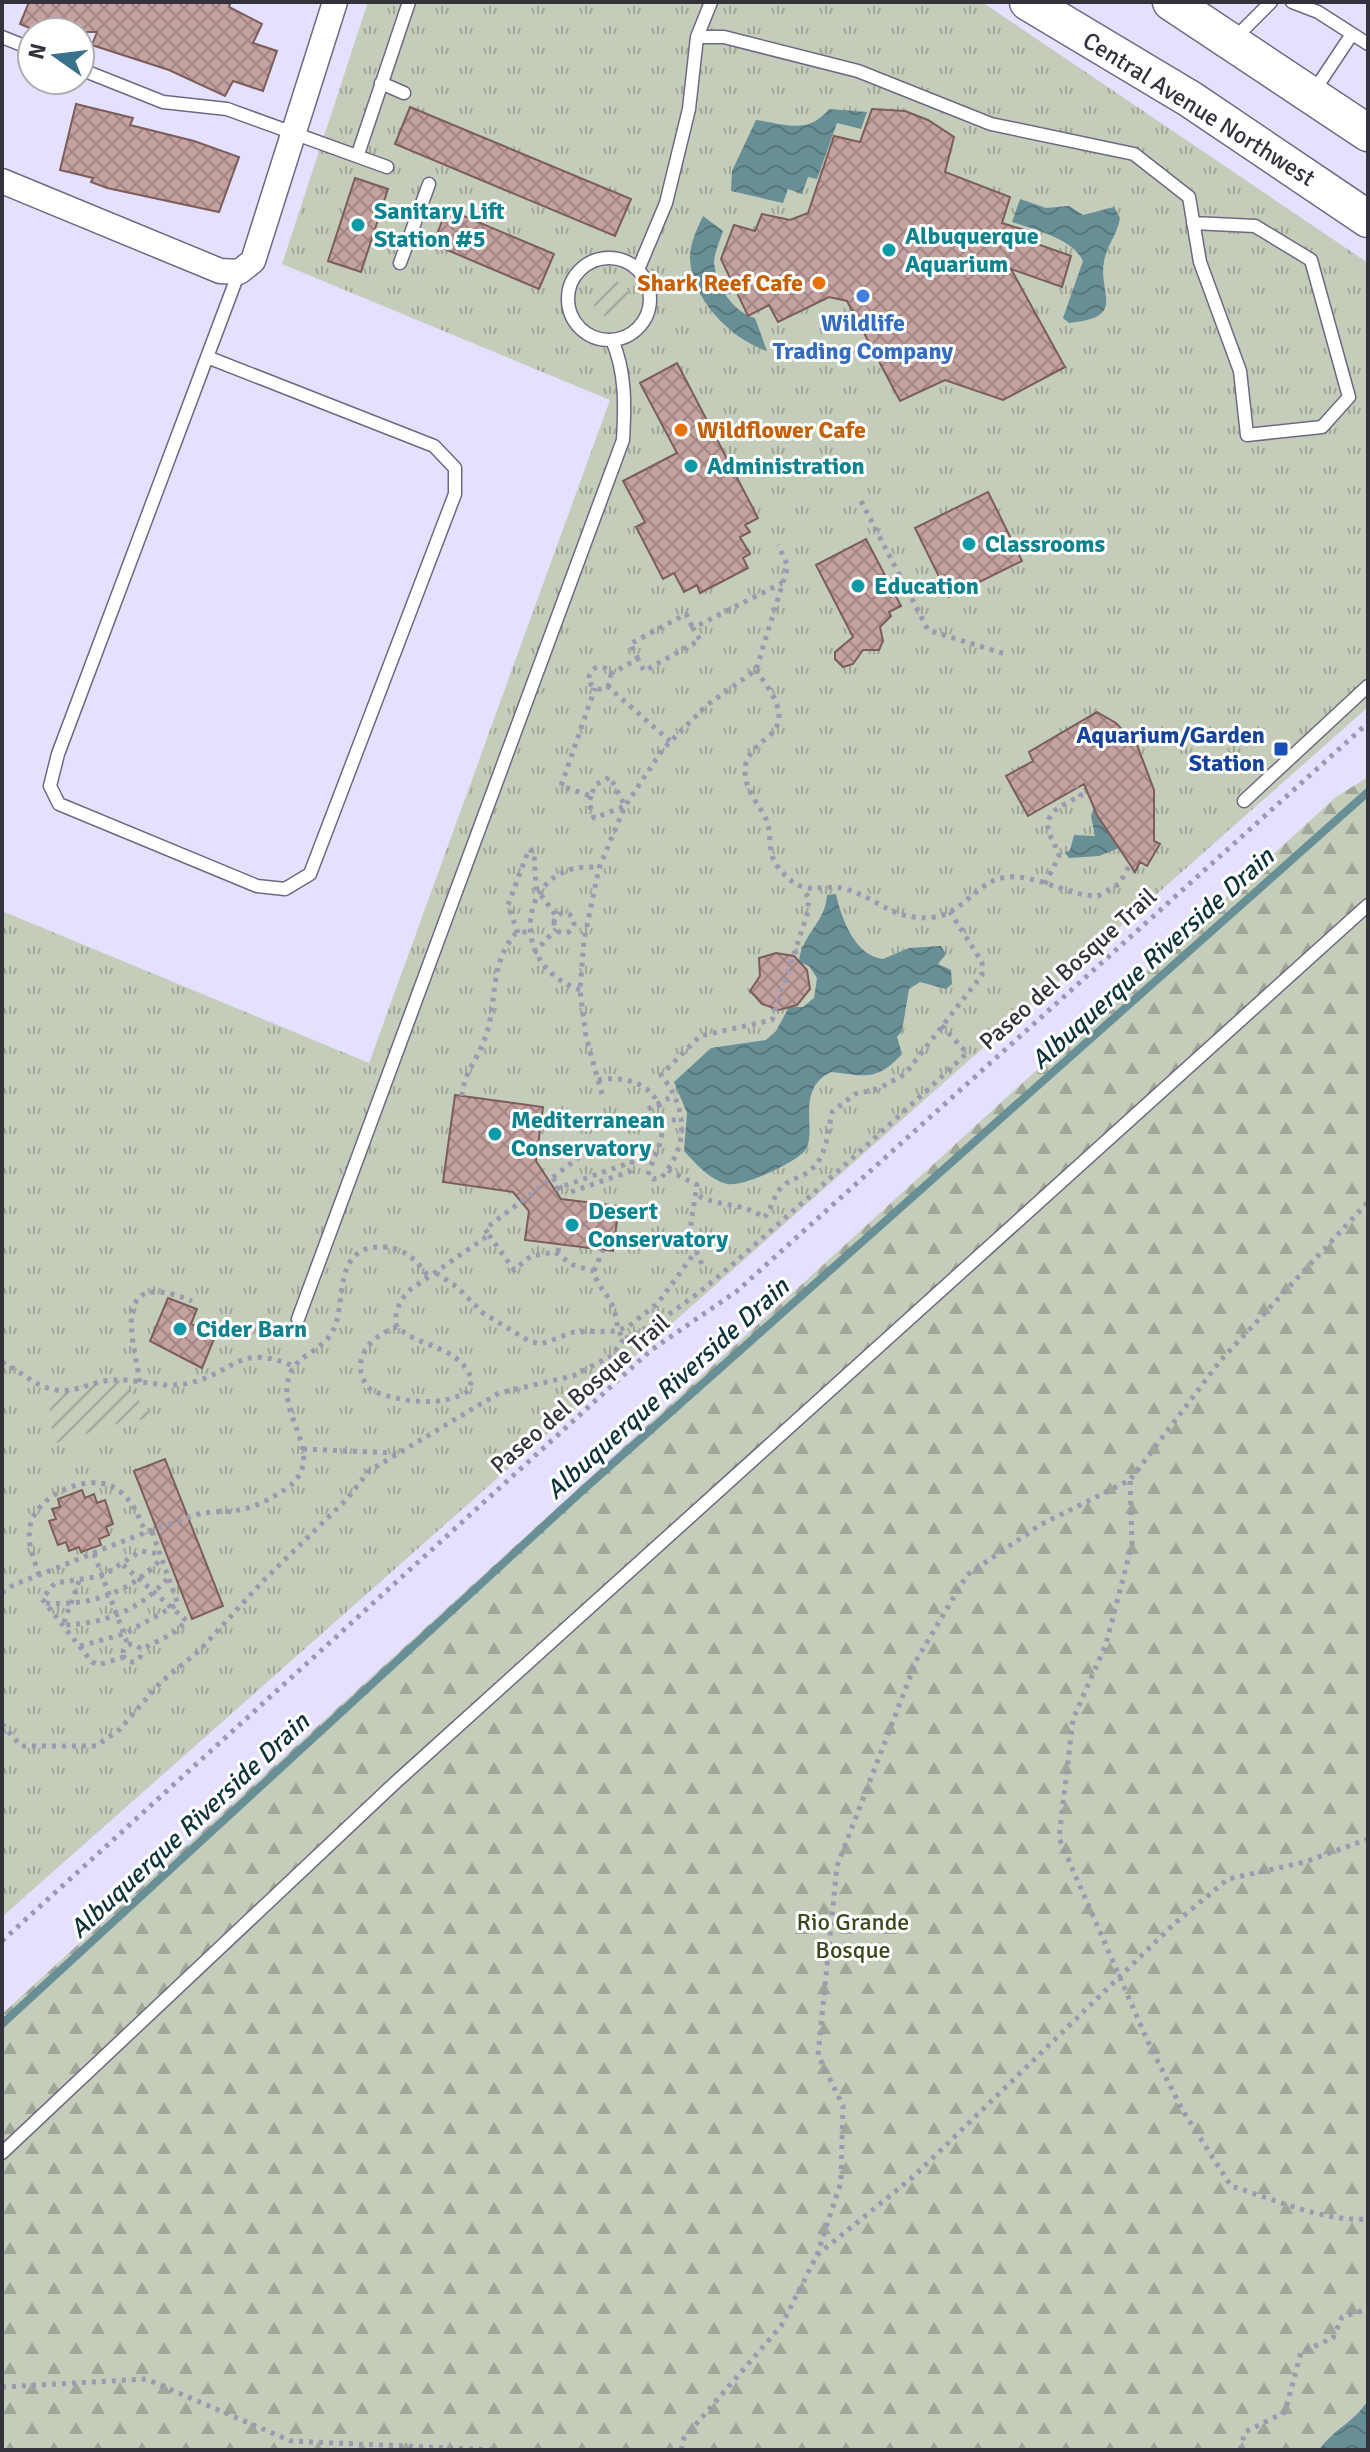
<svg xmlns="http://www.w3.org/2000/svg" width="1370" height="2452" viewBox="0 0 1370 2452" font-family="Signika,sans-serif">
  <defs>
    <pattern id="grass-tufts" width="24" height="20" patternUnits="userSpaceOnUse" patternTransform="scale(2)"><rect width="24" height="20" fill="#c4ccba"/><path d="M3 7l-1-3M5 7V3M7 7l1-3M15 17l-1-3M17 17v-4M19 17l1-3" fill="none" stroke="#a0a698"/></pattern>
    <pattern id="forest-firs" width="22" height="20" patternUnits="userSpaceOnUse" patternTransform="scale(2)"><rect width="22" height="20" fill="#c4ccba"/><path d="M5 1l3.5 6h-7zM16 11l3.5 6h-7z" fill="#a0a698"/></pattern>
    <pattern id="garden-furrows" width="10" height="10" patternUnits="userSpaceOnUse" patternTransform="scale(2)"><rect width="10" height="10" fill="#c4ccba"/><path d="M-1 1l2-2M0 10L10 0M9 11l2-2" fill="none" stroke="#a0a698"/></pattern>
    <pattern id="water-waves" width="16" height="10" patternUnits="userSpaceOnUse" patternTransform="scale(2)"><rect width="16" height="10" fill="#688e96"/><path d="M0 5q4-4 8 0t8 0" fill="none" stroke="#56757c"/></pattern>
    <pattern id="building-cross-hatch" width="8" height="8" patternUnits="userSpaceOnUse" patternTransform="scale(2)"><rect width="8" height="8" fill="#c4a2a0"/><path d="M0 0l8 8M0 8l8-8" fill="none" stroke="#a08584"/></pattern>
  </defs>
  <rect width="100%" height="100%" fill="#e5e0fd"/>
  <path fill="url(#grass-tufts)" d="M368 2H982L1368 263V707L2 1917V911L369 1063 610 400 282 264Z"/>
  <path fill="url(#forest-firs)" d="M1368 777V2400C1355 2422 1333 2429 1319 2450H2V2014L1336 797Z"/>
  <path fill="url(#garden-furrows)" d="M593 299a18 18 0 1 1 36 0a18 18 0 1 1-36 0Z
    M118 1380 156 1418 126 1421 53 1444 49 1398 93 1383Z"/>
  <path fill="url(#water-waves)" d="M829 109 867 112 861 129 837 123 817 179 808 177 802 194 788 189 783 203 731 191 732 171 756 120C786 124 808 135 829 109Z
    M1020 199 1046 208 1069 206 1083 215 1114 207 1120 218C1118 232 1110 241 1106 254 1093 291 1132 317 1069 323L1063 318 1083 261C1072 238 1035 230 1012 222Z
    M703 216 723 231C720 240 714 254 714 263 717 287 733 312 755 318L767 351C731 339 691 299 690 258 690 243 697 229 703 216Z
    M1094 807 1119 848 1099 856 1069 858 1065 853 1070 850 1074 835 1095 836 1091 816Z
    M836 894C841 918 855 956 883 959L909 948 941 946 946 954 938 964 951 970 952 984 946 989 920 982 909 989 902 1031 897 1037 902 1054C876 1083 862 1075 831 1072 795 1089 817 1131 806 1149 798 1162 743 1187 728 1184 711 1181 695 1163 684 1151L687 1113 674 1082 711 1048 766 1040 776 1031 789 1007H803L814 998 817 978 809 966 799 962C801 935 826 922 827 895Z
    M1368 2400V2450H1319C1333 2429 1355 2422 1368 2400Z"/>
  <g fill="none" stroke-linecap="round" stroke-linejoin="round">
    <path stroke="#688e96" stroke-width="8" d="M2 2024 583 1490 1368 792"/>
  </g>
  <path fill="url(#building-cross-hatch)" stroke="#7b5d5b" stroke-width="2" d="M29 2H231L229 7 262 24 253 43 277 51 263 91 233 81 225 96 169 70 92 45 97 32H39L20 24Z
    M76 104 133 118 130 125 194 141 239 157 219 212 107 188 91 182 93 178 60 170Z
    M410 107 631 199 615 236 395 144Z
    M872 109 905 111 928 120 954 137 945 172 1010 197 1002 223 1040 235 1037 244 1071 256 1062 287 1011 269 1065 367 1003 400 945 380 900 401 847 301 829 297 778 322 769 305 748 316 721 259 734 225 755 231 762 214 790 220 808 213 834 136 860 142Z
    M355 178 388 189 361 272 328 261Z
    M447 209 554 254 539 289 433 244Z
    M677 363 758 518 745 525 750 532 740 537 750 554 743 558 748 568 700 593 697 585 684 592 674 573 663 579 636 527 645 522 623 481 677 453 640 383Z
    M988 492 1022 561 949 597 915 528Z
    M866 539 901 606 889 612 891 616 880 627 883 641 879 650H863L853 664 843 667 835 659V652L853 637 816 565Z
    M1097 712 1116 723 1137 745 1154 790V841L1160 844 1147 866 1140 862 1135 872 1097 815 1084 784 1028 816 1006 776 1033 761 1029 752Z
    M776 953 794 956 807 970 810 989 797 1005 779 1010 762 1004 750 991 760 976 759 958Z
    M455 1095 543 1107 536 1161 561 1199 619 1206 613 1251 525 1240 529 1211 513 1192 443 1182Z
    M168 1298 197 1309 191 1324 216 1334 202 1368 150 1341Z
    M165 1459 223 1606 192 1619 134 1471Z
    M82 1490 85 1498 94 1494 97 1503 105 1500 113 1524 106 1527 109 1535 99 1539 101 1545 81 1552 79 1547 69 1551 66 1542 58 1545 49 1521 56 1519 52 1509 60 1507 58 1499Z"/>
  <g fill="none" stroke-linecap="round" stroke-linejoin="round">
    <defs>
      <path id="service" d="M1292 2 1318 12 1368 44
        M2 37 32 49
        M697 37H724L858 71 991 124 1134 154 1189 197 1200 262 1240 371 1247 435 1322 427 1349 397 1311 260 1255 226 1193 223
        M1234 39 1271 2
        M80 69 163 102 227 109 387 167
        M381 83 404 93
        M1314 91 1352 34
        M358 154 409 2
        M568 299a41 41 0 1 1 82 0a41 41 0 1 1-82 0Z
        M400 263 429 184
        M638 270 666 203 689 109 697 37 711 2
        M207 357 434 446 455 468V494L310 874 285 889 257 886 59 804 50 786 58 754 239 272
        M1244 801 1368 686
        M298 1319 623 440C625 406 626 372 612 340
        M2 2153 396 1782 1368 905"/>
      <path id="minor" d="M2 181 220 271 239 272 253 261 335 2"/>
      <path id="primary" d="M1028 2 1190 99 1368 219
        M1171 2 1368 133"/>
    </defs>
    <use href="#service" stroke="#6e6983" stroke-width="15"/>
    <use href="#minor" stroke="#6e6983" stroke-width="27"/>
    <use href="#primary" stroke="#6e6983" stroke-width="39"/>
    <path stroke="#9d99af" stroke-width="5" stroke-dasharray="4 6" stroke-linecap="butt" d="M861 501 928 630 1005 654
      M638 659 630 644 686 614 693 628
      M589 678a11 11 0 1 1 22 0a11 11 0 1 1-22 0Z
      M756 670C768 688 792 715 770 735 761 743 754 748 747 759 740 782 753 796 764 815 774 831 765 851 778 867 806 903 819 880 849 890 881 901 896 922 935 917 964 913 978 879 1008 877 1039 875 1067 896 1098 896L1119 884 1130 865
      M610 674 638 659 644 671 700 640 693 628 782 583
      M607 686 670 741
      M591 796 589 803 594 818 625 806 610 777 595 785 591 796 561 786 595 688
      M1045 884 1059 856C1057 847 1051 840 1049 832 1042 811 1067 803 1081 796L1076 787
      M554 923a10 10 0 1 1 20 0a10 10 0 1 1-20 0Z
      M518 933 508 905 529 849 534 852 536 888 557 917
      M534 953 556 929
      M580 990C499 961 525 856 599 868
      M598 1080C638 1073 671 1095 661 1139 658 1152 651 1163 648 1175L653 1179 661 1178C690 1145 687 1107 661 1075L700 1036 772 1020 807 915 809 899 803 888
      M602 1094 586 1037 580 990 584 940 599 868 625 806 663 749 707 705 756 670 788 566 778 545
      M462 1096C464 1073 475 1063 483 1043 499 1008 487 967 515 934L529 931
      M648 1109 675 1095
      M652 1122 683 1119
      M668 1170 697 1185 691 1223 693 1243 703 1267
      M553 1178 565 1194
      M699 1196C720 1207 746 1203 764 1218 771 1209 773 1199 779 1190 786 1181 796 1179 805 1174 827 1161 827 1135 832 1112L855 1094 878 1089 905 1074 982 975V962L950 912
      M489 1235 514 1270 531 1256 555 1252 573 1265 594 1271C597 1287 608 1293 613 1307 618 1319 615 1329 624 1339 682 1313 728 1268 776 1226 841 1169 904 1112 967 1053L941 1025
      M558 1252 559 1244
      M594 1271 603 1250
      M436 1273 457 1287 483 1313 529 1341 541 1344 574 1332 617 1331 629 1326 658 1303 696 1251
      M397 1327C370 1335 346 1364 371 1390 398 1402 443 1408 468 1391L472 1380C459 1345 422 1349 397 1327 393 1313 400 1299 411 1289L489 1235 485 1229 590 1149
      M2 1362C21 1371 35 1387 56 1390 73 1393 88 1384 104 1381 133 1376 161 1390 190 1383 235 1372 239 1343 293 1366
      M140 1382C131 1331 112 1268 192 1301
      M303 1449 396 1453
      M1130 1481 1132 1544 1106 1644 1073 1719 1059 1838 1149 2044 1183 2111 1231 2186C1274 2199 1323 2222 1368 2219
      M94 1554 128 1645
      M123 1565 187 1621 172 1634 140 1650
      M39 1575C34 1560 27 1543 30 1527 35 1495 89 1472 115 1488 132 1498 139 1517 146 1534
      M79 1581 63 1625C106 1624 141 1609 169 1577
      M2 1593 15 1584C75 1562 135 1534 196 1515 210 1510 224 1513 238 1510 255 1508 279 1495 292 1484 322 1456 284 1420 287 1387 289 1356 316 1356 331 1334 349 1309 328 1243 386 1247 406 1249 419 1262 429 1278
      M46 1603C92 1606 131 1592 162 1558
      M123 1653a9 9 0 1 1 18 0a9 9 0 1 1-18 0Z
      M80 1646 124 1634 178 1604 152 1532
      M124 1657 98 1665 92 1662 42 1599 55 1583 102 1576 141 1551 160 1554
      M2 1724 21 1746H96L119 1730 160 1683 200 1650 263 1581 347 1499 369 1471 499 1393 573 1376 611 1356 624 1339
      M2 1941 650 1351 737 1291 1368 723
      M817 2255 913 2177 1175 1923 1228 1879 1305 1862 1368 1839
      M2 2387 146 2379 291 2441 493 2450
      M681 2450 684 2438 781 2326 817 2255 841 2182 843 2106 818 2055 837 1866 917 1659 967 1575 1040 1525 1130 1480 1221 1360 1368 1202
      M1240 2450 1245 2432 1285 2412 1301 2352 1333 2338 1342 2317 1368 2309"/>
    <use href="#service" stroke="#fff" stroke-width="12"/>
    <use href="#minor" stroke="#fff" stroke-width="24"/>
    <use href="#primary" stroke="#fff" stroke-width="36"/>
    <path stroke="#9d99af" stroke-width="5" stroke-dasharray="4 6" stroke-linecap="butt" d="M555 1189 632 1162 631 1171 565 1194"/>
  </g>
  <g fill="#0f9aa8" stroke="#fff" stroke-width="3">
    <circle cx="358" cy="225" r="8"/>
    <circle cx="889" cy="250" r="8"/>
    <circle cx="691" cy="466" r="8"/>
    <circle cx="969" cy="544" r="8"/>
    <circle cx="858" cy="586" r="8"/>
    <circle cx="495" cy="1134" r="8"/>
    <circle cx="572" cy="1225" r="8"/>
    <circle cx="180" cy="1329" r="8"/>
  </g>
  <g fill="#e8710a" stroke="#fff" stroke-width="3">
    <circle cx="819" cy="283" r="8"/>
    <circle cx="681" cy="430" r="8"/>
  </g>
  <circle fill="#3f7fe0" stroke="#fff" stroke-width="3" cx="863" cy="296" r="8"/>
  <rect fill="#1a4fb4" stroke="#fff" stroke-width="3" x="1273" y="741" width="16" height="16" rx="4"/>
  <g text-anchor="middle" stroke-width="6" stroke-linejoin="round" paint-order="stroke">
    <g font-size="24" fill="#34323d" stroke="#fff">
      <text transform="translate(1199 109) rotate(32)" y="8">Central Avenue Northwest</text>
      <text transform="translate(1068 969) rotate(-42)" y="8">Paseo del Bosque Trail</text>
      <text transform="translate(580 1394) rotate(-41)" y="8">Paseo del Bosque Trail</text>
    </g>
    <g font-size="24" font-weight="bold" fill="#0d838f" stroke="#fff" text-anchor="start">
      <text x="374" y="219">Sanitary Lift<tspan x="374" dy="28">Station #5</tspan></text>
      <text x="905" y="244">Albuquerque<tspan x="905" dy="28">Aquarium</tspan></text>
      <text x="707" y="474">Administration</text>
      <text x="985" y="552">Classrooms</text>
      <text x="874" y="594">Education</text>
      <text x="511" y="1128">Mediterranean<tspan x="511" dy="28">Conservatory</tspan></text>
      <text x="588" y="1219">Desert<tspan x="588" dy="28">Conservatory</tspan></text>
      <text x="196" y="1337">Cider Barn</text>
    </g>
    <g font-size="24" font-weight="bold" fill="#c56008" stroke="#fff" text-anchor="end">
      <text x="803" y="291">Shark Reef Cafe</text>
      <text x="697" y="438" text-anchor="start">Wildflower Cafe</text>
    </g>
    <g font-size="24" font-weight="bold" fill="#366cbe" stroke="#fff">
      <text x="863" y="331">Wildlife<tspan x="863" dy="28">Trading Company</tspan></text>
    </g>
    <g font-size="24" font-weight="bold" fill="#164399" stroke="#fff" text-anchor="end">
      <text x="1265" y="743">Aquarium/Garden<tspan x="1265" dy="28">Station</tspan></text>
    </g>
    <g font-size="24" fill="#384819" stroke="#fff">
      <text x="853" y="1930">Rio Grande<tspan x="853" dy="28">Bosque</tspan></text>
    </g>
    <g font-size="26" font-style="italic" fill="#0c333a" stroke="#fff">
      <text transform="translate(1152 958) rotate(-42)" y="9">Albuquerque Riverside Drain</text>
      <text transform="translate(667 1388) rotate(-42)" y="9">Albuquerque Riverside Drain</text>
      <text transform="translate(189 1825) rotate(-43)" y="9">Albuquerque Riverside Drain</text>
    </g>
  </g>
  <rect width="1370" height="2452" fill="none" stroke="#34323d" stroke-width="8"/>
  <g transform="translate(56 56) rotate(284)"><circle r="38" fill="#ffffff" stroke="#aeadb1" stroke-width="2"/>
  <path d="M0-6L14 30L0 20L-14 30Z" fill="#39728b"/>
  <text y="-12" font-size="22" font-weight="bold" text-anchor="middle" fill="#34323d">N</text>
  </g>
</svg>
